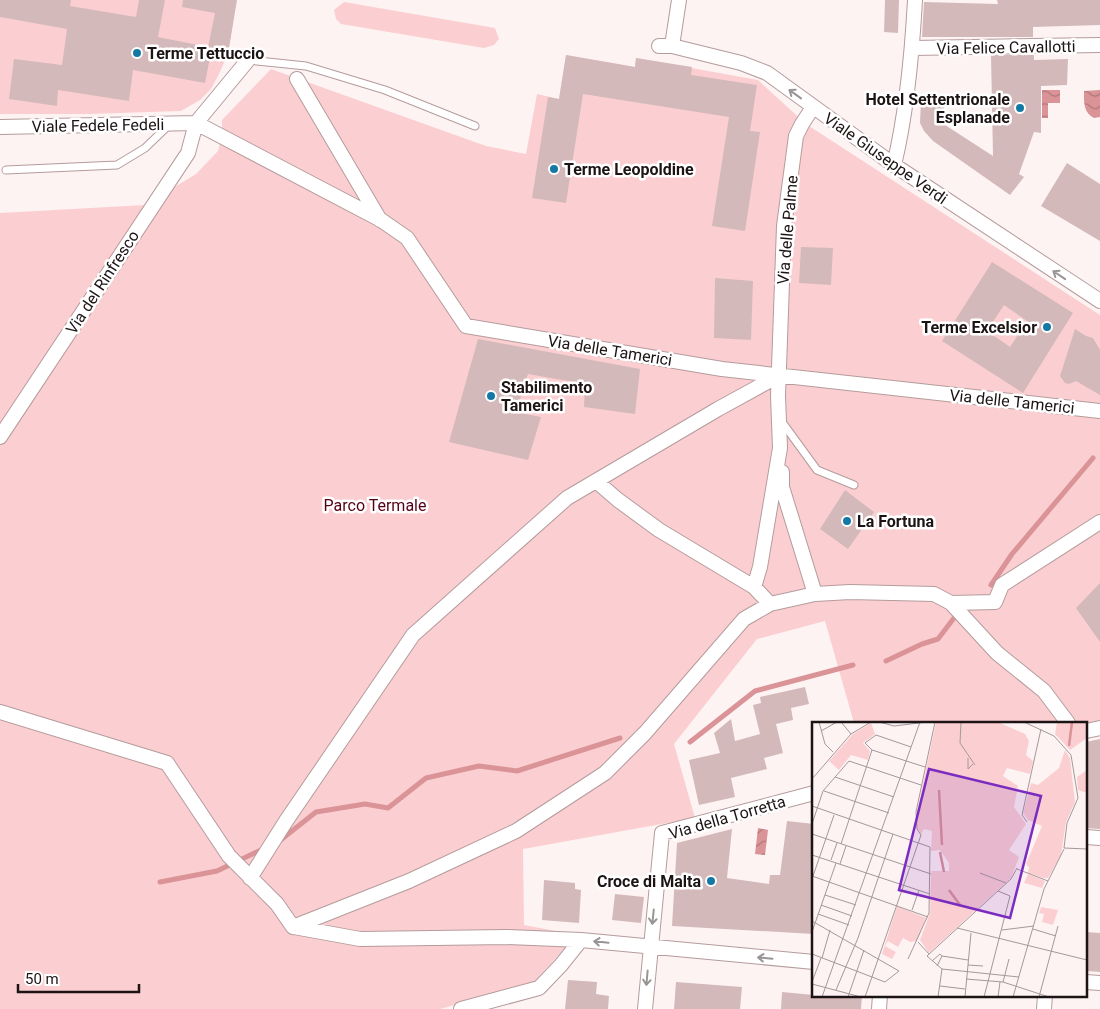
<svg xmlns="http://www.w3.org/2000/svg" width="1100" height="1009" viewBox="0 0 1100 1009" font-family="Roboto,sans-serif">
  <defs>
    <pattern id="water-waves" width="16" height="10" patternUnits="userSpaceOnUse" patternTransform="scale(1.25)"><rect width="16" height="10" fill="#da9397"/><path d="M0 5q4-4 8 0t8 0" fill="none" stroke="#b0777a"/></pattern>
  </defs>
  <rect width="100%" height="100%" fill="#fef3f3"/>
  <path fill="#fbcfd1" d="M0 0H236L228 54 218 76 211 89 200 100 181 111 89 114H0Z
    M344 2 495 28 499 39 494 45 484 48 341 24 336 19 334 10Z
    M566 55 635 67 636 58 758 80 806 124 1100 315V721L1086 724 854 723 825 621 757 639 674 744 695 818 523 849 524 925 577 935 532 984 440 1009H0V213L145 205 196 174 218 151 222 134V120L271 69 486 146 526 154 537 94 559 99Z"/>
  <path fill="url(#water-waves)" d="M1042 90H1060V103H1048V118H1042Z
    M1100 90V117L1094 118C1083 112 1084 102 1084 91Z
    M758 828 768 830 765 855 755 854Z"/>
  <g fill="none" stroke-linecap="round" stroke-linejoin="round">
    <path stroke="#da9397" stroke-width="5" d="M991 585 1012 554 1093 458
      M886 661 922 644 938 639 954 618
      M690 742 755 691 853 665
      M278 842 316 812 365 804 388 808 426 778 479 766 517 771 620 738
      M160 882 217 871 263 849"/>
  </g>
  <path fill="#d4b9ba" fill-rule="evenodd" d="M0 0H71L70 6 136 17 139 0H165L158 37 208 47 215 13 182 7 183 0H237L228 54 211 52 205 83 133 70 129 101 58 90 57 106 9 99 14 59 62 65 67 29 0 17Z
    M885 0H899L898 33 884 32Z
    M997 0H1100V25L1033 27V37H922L924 2 998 4Z
    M566 55 635 67 636 58 692 67 691 75 757 85 750 131 760 132 745 231 712 226 729 117 583 94 566 203 532 198 548 97 559 99Z
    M991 55H1034V60L1068 59 1067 85 1041 86V133L1034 132 1019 174 1024 177 1010 195 933 141 924 131 920 123 921 100 945 102 942 123 993 156Z
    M1067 163 1100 184V241L1041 206Z
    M801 247 833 248 831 285 799 283Z
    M992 262 1073 313 1023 393 942 341ZM1004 305 1027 321 1010 347 987 331Z
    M715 278 753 281 751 340 714 338Z
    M1075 329 1086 336 1093 338 1100 350V395L1076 381 1069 384 1065 383 1060 376Z
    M478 339 640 369 635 414 584 407 585 384 528 374 516 412 541 417 528 460 449 442Z
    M845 490 874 512 848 549 820 529Z
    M1100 583V642L1076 608Z
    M805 687 809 704 791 708 793 720 776 724 783 753 764 758 767 769 731 778 735 797 699 805 689 760 720 753 714 733 731 719 735 741 760 734 753 705 761 703 760 697Z
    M1100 739V829L1086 828V742Z
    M787 821 814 824V934L672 926 677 843 732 829 727 878 769 884 770 875H780Z
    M544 880 575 883V889L581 890 579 923 542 920Z
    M615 894 644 897 641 923 612 920Z
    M1086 932 1100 933V972L1086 971Z
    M568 980 597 982 596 994 609 996 608 1009H565Z
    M676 982 742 987 740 1009H674Z
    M782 992 814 995H862L861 1009H781Z"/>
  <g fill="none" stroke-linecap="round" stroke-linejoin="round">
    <defs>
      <path id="lane" d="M248 60 306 66 385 90 475 126
        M6 170 117 165 145 148 169 125
        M782 422 817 470 854 485"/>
      <path id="street" d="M659 46H672L741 63 767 73 894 165 1100 301
        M672 46 679 0
        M912 48 1100 45
        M297 79 380 220
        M196 123 381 220 407 238 466 326 722 369 1100 411
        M0 127 196 123
        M894 165C907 111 912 55 915 0
        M0 437 188 153 196 123 248 60
        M782 472V487L815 594
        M596 481 618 500 659 530 754 587 770 604
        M754 587 760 567 780 448 778 396 784 226 796 136 802 124 813 107
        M951 603 997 653 1044 691 1068 723
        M0 712 167 763 229 856 277 904 293 927 409 881 516 831 605 773 645 733 744 619 770 604 815 594 850 592 934 594 951 603 995 602 1002 585 1100 522
        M1086 731 1100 728
        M1086 837 1100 838
        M250 878 286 821 413 635 567 498 718 409 780 375
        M294 927 360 939 507 937 581 940
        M1086 982 1100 983
        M461 1009 539 988 561 965 581 940 814 962
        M645 1009 662 833 814 793
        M879 1009 880 995
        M1044 1009 1045 995"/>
    </defs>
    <use href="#lane" stroke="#b59b9c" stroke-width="9"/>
    <use href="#street" stroke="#b59b9c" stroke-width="16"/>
    <use href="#lane" stroke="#fff" stroke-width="7"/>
    <use href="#street" stroke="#fff" stroke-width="14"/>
  </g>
  <defs><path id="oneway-shaft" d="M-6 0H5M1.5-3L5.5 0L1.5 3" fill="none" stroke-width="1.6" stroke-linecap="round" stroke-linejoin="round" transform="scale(1.25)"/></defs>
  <g stroke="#999595">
    <use href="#oneway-shaft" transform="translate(795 94) rotate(-144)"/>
    <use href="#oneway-shaft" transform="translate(1059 275) rotate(-146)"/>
    <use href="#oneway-shaft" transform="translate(653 917) rotate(96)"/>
    <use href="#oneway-shaft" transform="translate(601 942) rotate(-174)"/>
    <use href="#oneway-shaft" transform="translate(765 958) rotate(-175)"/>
    <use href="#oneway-shaft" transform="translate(647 978) rotate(95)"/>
  </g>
  <g fill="#1478a4" stroke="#fff" stroke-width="2">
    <circle cx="137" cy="53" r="5"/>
    <circle cx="1020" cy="108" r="5"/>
    <circle cx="554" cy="169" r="5"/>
    <circle cx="1047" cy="327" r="5"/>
    <circle cx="491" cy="396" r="5"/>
    <circle cx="847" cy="521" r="5"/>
    <circle cx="711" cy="881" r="5"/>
  </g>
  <g text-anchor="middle" stroke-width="5" stroke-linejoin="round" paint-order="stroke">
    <g font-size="16" fill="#1c1314" stroke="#fff">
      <text transform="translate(1006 47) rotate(-1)" y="6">Via Felice Cavallotti</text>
      <text transform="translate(98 125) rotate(-1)" y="6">Viale Fedele Fedeli</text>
      <text transform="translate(886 158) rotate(35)" y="6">Viale Giuseppe Verdi</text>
      <text transform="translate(787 230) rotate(-85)" y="6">Via delle Palme</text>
      <text transform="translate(102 282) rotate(-57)" y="6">Via del Rinfresco</text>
      <text transform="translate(610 350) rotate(9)" y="6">Via delle Tamerici</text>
      <text transform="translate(1012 401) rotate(6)" y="6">Via delle Tamerici</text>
      <text transform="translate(727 817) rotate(-16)" y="6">Via della Torretta</text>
    </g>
    <g font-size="16" font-weight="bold" fill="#1c1314" stroke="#fff" text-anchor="start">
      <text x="147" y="59">Terme Tettuccio</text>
      <text x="1010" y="105" text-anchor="end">Hotel Settentrionale<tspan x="1010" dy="18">Esplanade</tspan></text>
      <text x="564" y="175">Terme Leopoldine</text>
      <text x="1037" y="333" text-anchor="end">Terme Excelsior</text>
      <text x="501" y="393">Stabilimento<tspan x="501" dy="18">Tamerici</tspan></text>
      <text x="857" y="527">La Fortuna</text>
      <text x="701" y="887" text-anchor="end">Croce di Malta</text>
    </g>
    <g font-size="16" fill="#560016" stroke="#fff">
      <text x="375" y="511">Parco Termale</text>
    </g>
  </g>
  <g transform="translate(812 722)">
    <rect width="275" height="275" fill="#fef3f3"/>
    <path d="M124 0H186L213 12 217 19 214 33 221 39 218 52 195 46 191 54 206 64 202 85 214 102 197 128 207 135 199 156 117 231 108 218 118 191 119 149H137V141L128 128 119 129 120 109 112 107 109 112 105 106V90ZM59 1 63 12 51 21 58 29 56 38 39 33 27 48 17 39 41 12ZM253 28 258 36 263 80 254 100 249 133 236 156H231L216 151 217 145 214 142 230 104 216 98 211 91 219 61 226 63 247 46ZM216 152 233 159 230 166 212 161ZM85 184 114 196 105 219 98 220 91 216 86 225 76 219 73 224 84 230 80 237 70 232ZM229 185 246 188 241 203 230 200 232 192 227 191Z" fill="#fbcfd1"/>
    <path d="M245 0H275V16L258 28 243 12ZM275 48V71L266 68 265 55Z" fill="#fbcfd1"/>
    <path fill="none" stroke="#da9397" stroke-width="2.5" d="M257 24 260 0M127 68 130 123M128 130 132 150M137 168 148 183"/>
    <path fill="none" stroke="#a4999a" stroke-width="1" d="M7 0 13 22 21 30M29 0 39 12M67 0 82 4 115 0M149 0 148 21 163 43M212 0 242 14 259 33 266 76 255 101 252 126 275 127M9 9 25 0M99 25 64 13 53 21 60 28 113 45M156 36V47L161 42M23 55 82 75M0 57 39 12 59 0M12 69 77 91M0 84 118 125 117 191 96 237M215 100 210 93 229 7M0 102 11 69 37 39 109 63M0 112 119 152M29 122 60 28M0 133 118 172M19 138 25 121M28 142 34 124M205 147 236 159M168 151 194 161M0 154 116 195M0 157 22 93M13 173 44 183M9 183 40 194M100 188 107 168M6 192 37 203M0 199 87 249 73 260 0 232M145 206 275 238M221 207 244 214M190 208 222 204M0 210 24 141M106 220 117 232M130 234 156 238M10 236 18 208M120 239 128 232 130 234 125 244M156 243 171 244M130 247 207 255M154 257 191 260 237 275M0 260 9 236M191 260 197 237M0 262 49 275M128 264 153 267M24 268 46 216 81 112M10 275 108 0M36 275 52 228M53 275 109 113 105 107 104 90 123 0M126 275 130 247 115 234 199 157 205 146M153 275 159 211M172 275 198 174 186 169M186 275 188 260M201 275 232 167 252 127M227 275 246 204"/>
    <path fill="#7b2cbf" fill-opacity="0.15" stroke="#7b2cbf" stroke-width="2.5" d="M117 47 229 74 198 196 87 168Z"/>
    <rect width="275" height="275" fill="none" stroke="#1c1314" stroke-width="2.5"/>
  </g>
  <path d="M18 984v8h121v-8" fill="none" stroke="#1c1314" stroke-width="2.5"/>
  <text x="25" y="984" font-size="15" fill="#1c1314" stroke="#ffffff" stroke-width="4" paint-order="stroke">50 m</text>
</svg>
